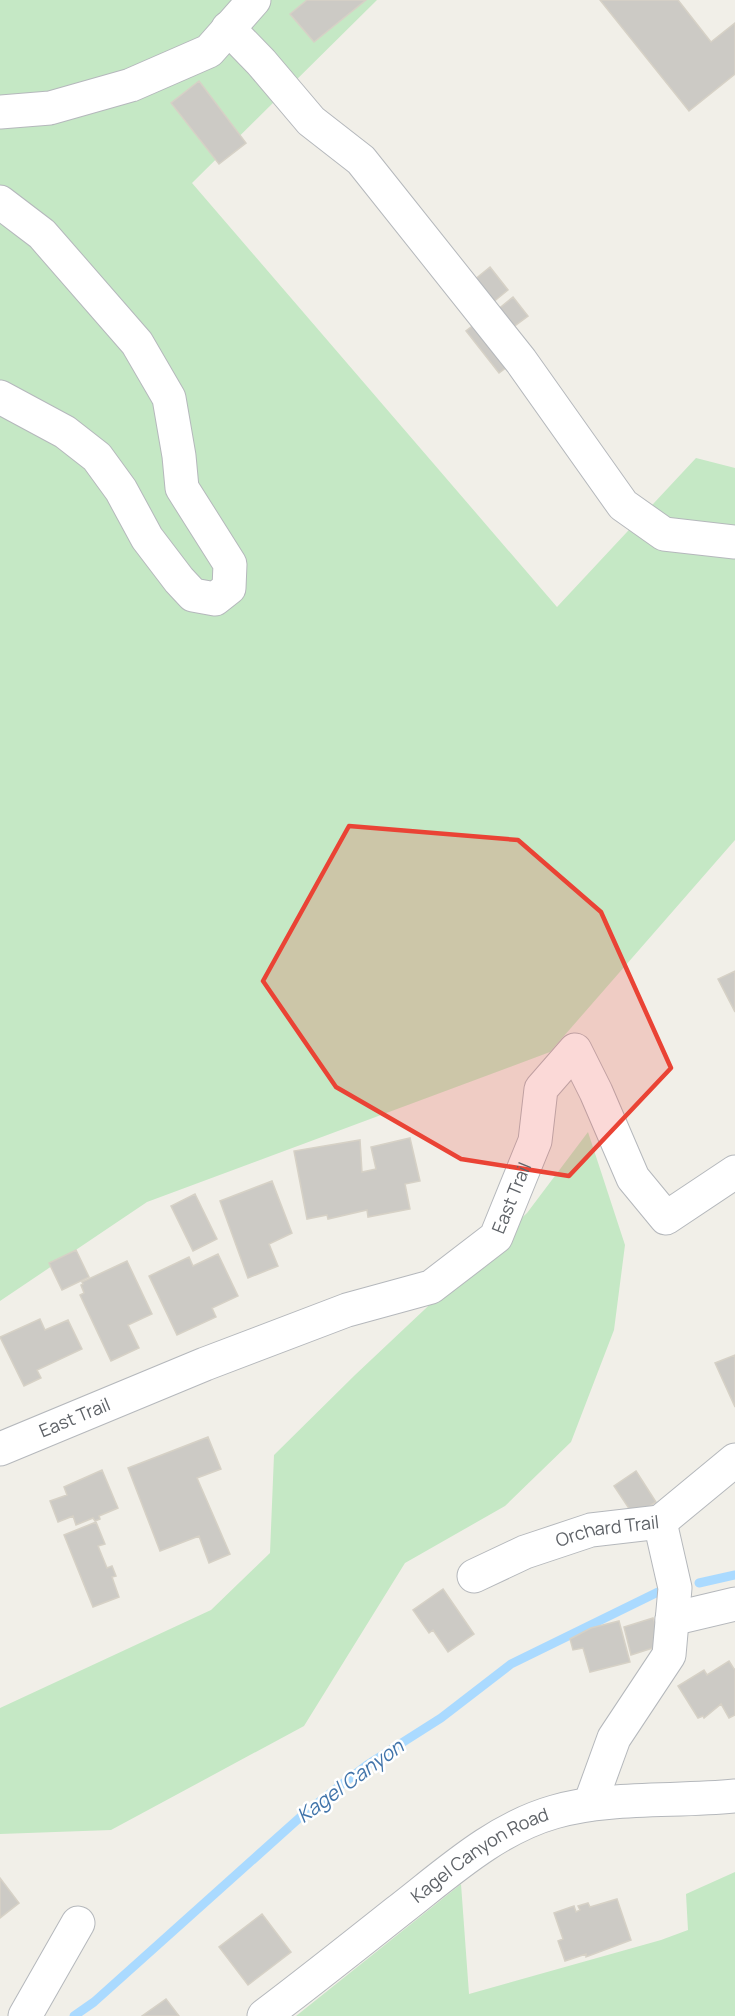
<svg xmlns="http://www.w3.org/2000/svg" width="735" height="2016" viewBox="0 0 735 2016" font-family="Manrope,sans-serif">
  <rect width="100%" height="100%" fill="#f1efe8"/>
  <path fill="#c5e8c5" d="M0 0H377L192 183 557 607 696 458 735 468V840L550 1052 147 1202 0 1301Z
    M588 1132 625 1245 614 1330 571 1442 505 1506 405 1563 304 1726 111 1830 0 1834V1708L211 1610 270 1553 274 1455 355 1375 527 1213Z
    M735 1872V2016H296L461 1884 469 1994 661 1940 688 1930 686 1894Z"/>
  <g fill="none" stroke-linecap="round" stroke-linejoin="round">
    <path stroke="#aadaff" stroke-width="9" d="M699 1583 735 1575
      M74 2016 94 2002 306 1812 367 1765 441 1718 511 1664 658 1592"/>
  </g>
  <path fill="#cccac5" stroke="#d6d1c6" stroke-width="1.5" d="M307 0H366L314 42 290 14Z
    M600 0H678L711 42 735 23V74L689 111Z
    M199 81 246 143 219 164 171 103Z
    M490 267 508 290 492 303 474 280Z
    M513 297 528 316 512 328 497 310Z
    M480 320 514 362 499 373 466 331Z
    M735 971V1012L718 979Z
    M410 1138 420 1181 405 1184 410 1209 368 1217 367 1210 328 1219 327 1215 307 1219 294 1151 360 1140 362 1172 376 1169 371 1147Z
    M272 1181 292 1233 269 1244 278 1266 248 1278 220 1201Z
    M195 1194 217 1239 193 1251 171 1206Z
    M76 1250 89 1277 62 1290 49 1263Z
    M218 1254 238 1296 212 1308 216 1317 177 1335 149 1276 189 1257 193 1266Z
    M127 1261 152 1314 128 1325 139 1348 111 1361 80 1295 84 1293 81 1285 83 1284 82 1282Z
    M40 1319 45 1330 68 1320 82 1349 37 1370 41 1378 24 1386 0 1337Z
    M735 1355V1407L715 1363Z
    M208 1437 221 1469 197 1478 230 1554 209 1563 199 1536 160 1551 128 1468Z
    M102 1470 118 1508 99 1516 100 1519 95 1521 93 1518 76 1525 73 1516 58 1522 50 1501 67 1495 64 1487Z
    M636 1471 656 1502 634 1516 614 1486Z
    M96 1522 105 1544 98 1546 107 1568 112 1566 116 1576 112 1577 119 1597 93 1607 64 1535Z
    M443 1589 474 1634 448 1652 433 1630 429 1633 413 1610Z
    M653 1618 662 1645 631 1655 624 1627Z
    M619 1621 630 1662 590 1672 583 1648 573 1650 570 1639 591 1628Z
    M729 1661 734 1669H735V1715L729 1718 721 1704 704 1718 703 1716 698 1718 678 1686 704 1670 707 1675Z
    M0 1878 19 1903 0 1918Z
    M617 1899 631 1940 586 1957V1954L565 1961 558 1941 563 1939 554 1913 574 1906 576 1912 580 1910 578 1906 588 1903 590 1907Z
    M262 1914 291 1952 248 1985 219 1947Z
    M166 1999 179 2016H142Z"/>
  <g fill="none" stroke-linecap="round" stroke-linejoin="round">
    <defs>
      <g id="minor">
        <path d="M228 28 261 62 311 121 361 160 521 361 623 505 664 534 735 542"/>
        <path d="M0 112 50 108 131 85 209 51 254 0"/>
        <path d="M0 202 42 234 137 343 169 398 179 456 182 488 230 564 229 588 215 599 193 595 179 580 147 538 121 490 97 457 65 432 0 397"/>
        <path id="s1" d="M0 1449 205 1364 347 1310 431 1287 496 1237 535 1141 541 1089 575 1050 596 1092 633 1178 666 1218 735 1172"/>
        <path d="M660 1522 735 1460"/>
        <path id="s2" d="M474 1576 525 1552 591 1530 660 1522"/>
        <path d="M672 1619 735 1604"/>
        <path d="M590 1804 614 1738 669 1655 675 1588 660 1522"/>
        <path d="M25 2016 78 1923"/>
        <path id="s3" d="M264 2016C309 1982 353 1947 397 1912 445 1875 494 1829 554 1812 608 1796 678 1802 735 1796"/>
      </g>
    </defs>
    <use href="#minor" stroke="#b5b8bc" stroke-width="35"/>
    <use href="#minor" stroke="#fff" stroke-width="33"/>
  </g>
  <path fill="#ea4335" fill-opacity="0.2" stroke="#ea4335" stroke-width="4.5" stroke-linejoin="round" d="M349 826 518 840 601 912 671 1068 569 1176 461 1159 336 1087 263 981Z"/>
  <g text-anchor="middle" stroke-width="5" stroke-linejoin="round" paint-order="stroke">
    <g font-size="18" fill="#5f6368" stroke="#fff">
      <text dy="6" stroke="none"><textPath href="#s1" startOffset="585">East Trail</textPath></text>
      <text dy="6" stroke="none"><textPath href="#s1" startOffset="81">East Trail</textPath></text>
      <text dy="6" stroke="none"><textPath href="#s2" startOffset="142">Orchard Trail</textPath></text>
      <text dy="6" stroke="none"><textPath href="#s3" startOffset="270">Kagel Canyon Road</textPath></text>
    </g>
    <g font-size="20" font-style="italic" fill="#4174aa" stroke="#fff">
      <text transform="translate(350 1781) rotate(-36)" y="7">Kagel Canyon</text>
    </g>
  </g>
</svg>
